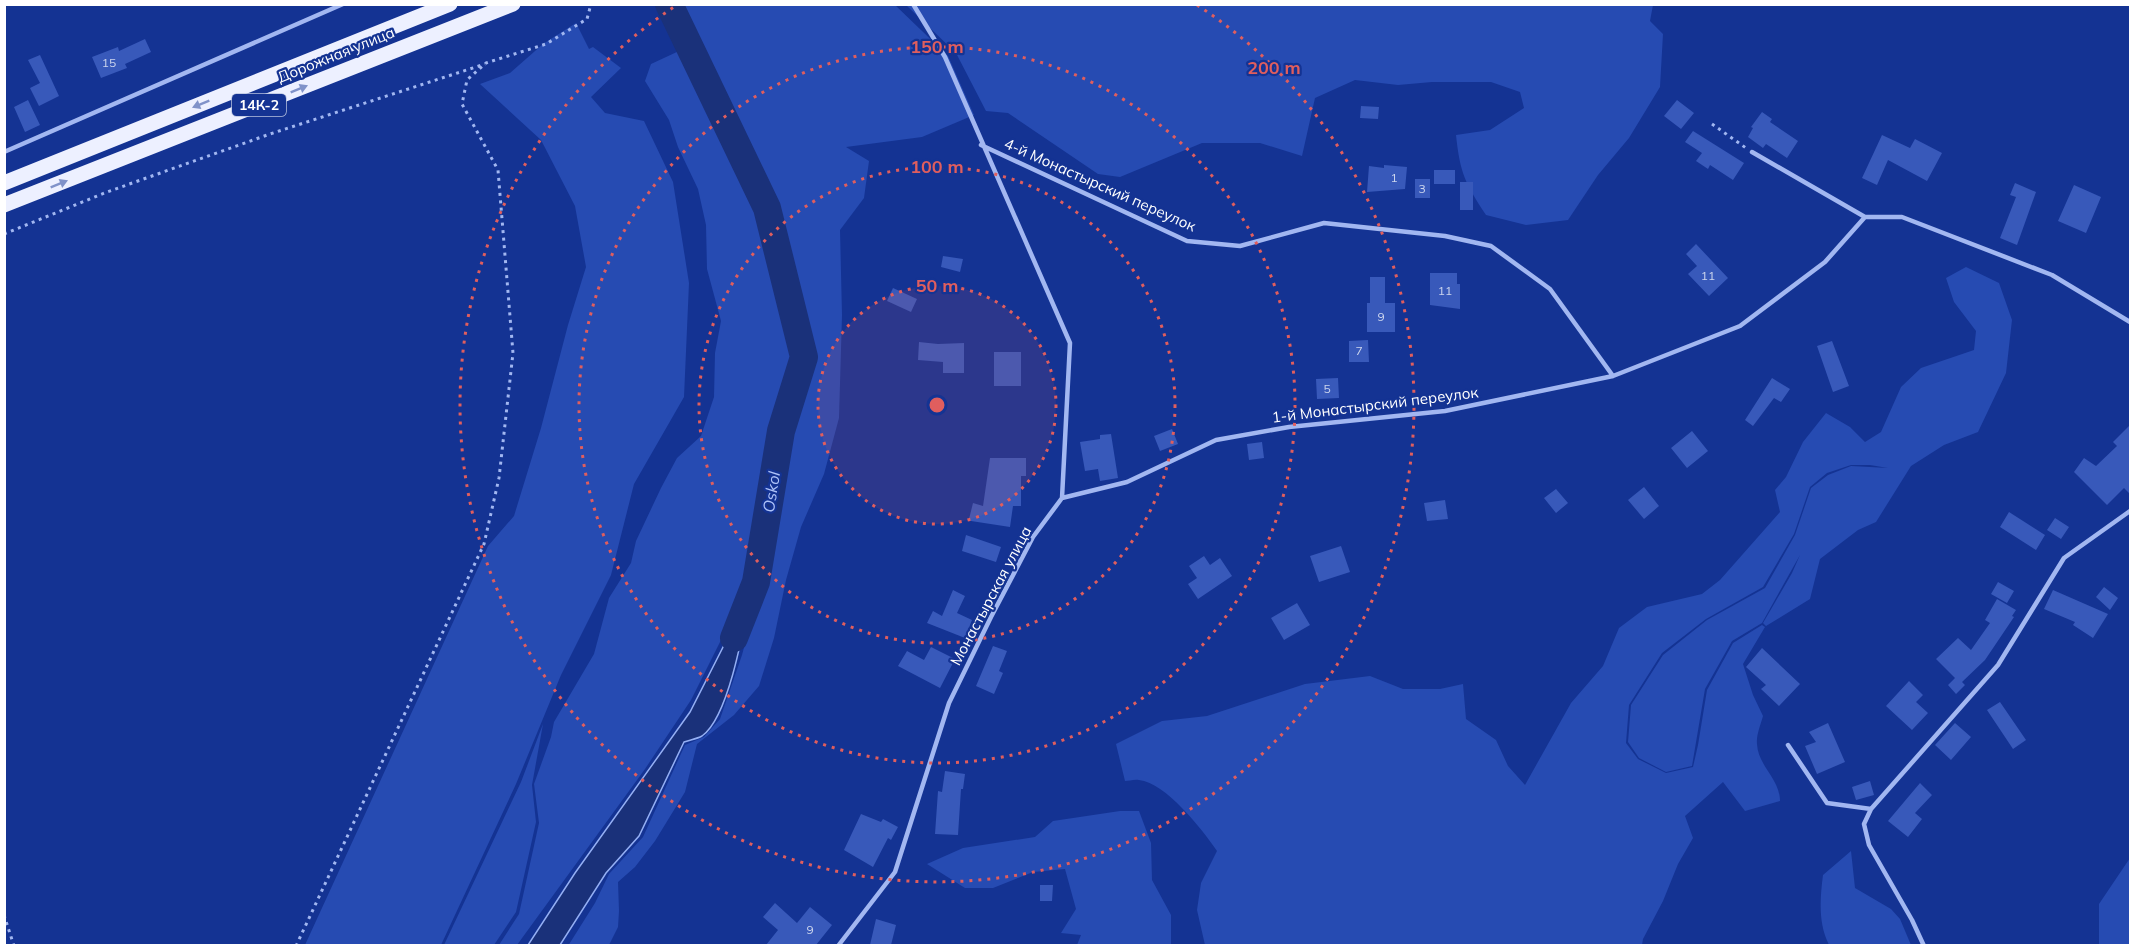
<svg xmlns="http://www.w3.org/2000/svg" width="2135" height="950" viewBox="0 0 2135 950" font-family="Mulish,sans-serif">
  <rect width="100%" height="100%" fill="#143393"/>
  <path fill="#264bb2" d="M680 5H895L948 56 974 115 922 137 846 147 869 161 864 198 840 230 842 315 839 418 824 474 801 527 786 580 774 638 759 686 734 715 697 744 685 792 655 841 635 867 618 882 619 911 618 927 609 945 568 946 595 903 609 874 643 837 685 745 704 737 720 719 742 655 761 584 787 433 809 356 772 207 677 17Z
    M906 5H1653L1650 21 1663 34 1660 87 1629 138 1598 175 1568 220 1526 225 1486 215C1465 183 1460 173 1456 135L1490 130 1524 108 1520 92 1491 82H1432L1398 85 1355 80 1315 98 1302 156 1260 143H1202L1120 177 1098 174 1008 113 986 111 956 53Z
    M576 23 589 49 593 47 621 68 591 97 605 113 644 121 673 182 689 283 684 397 634 484 611 575 561 675 516 784 441 945H305L488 546 514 516 541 428 568 325 586 267 575 206 541 140 480 84 510 73 543 44Z
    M679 51 761 221 794 357 774 425 751 565 727 628 691 700 645 769 517 945H499L519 914 539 823 534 784 551 737 554 722 594 654 609 598 631 563 636 541 661 488 677 458 701 436 714 397 715 353 721 321 707 269 706 225 698 189 678 147 669 120 645 81 651 64Z
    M1966 267 1999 283 2012 320 2006 373 1978 432 1944 445 1911 466 1876 522 1858 530 1820 559 1810 599 1766 626 1763 623 1792 573 1800 555 1762 623 1732 641 1705 689 1692 766 1666 772 1639 758 1628 742 1631 705 1663 655 1707 620 1765 588 1795 535 1811 488 1828 475 1851 466 1888 468 1870 465H1851L1827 473 1810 487 1794 534 1763 587 1706 619 1662 653 1629 705 1626 743 1638 759 1666 773 1693 767 1698 745 1707 690 1733 643 1762 625 1765 627 1743 664 1753 695 1763 716C1761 724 1756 735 1757 744 1758 766 1780 779 1780 801L1745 811 1723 782 1685 816 1693 838 1678 864 1663 901 1643 939 1642 945H1205L1197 910 1201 883 1217 851C1202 829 1166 783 1139 780 1134 779 1129 781 1125 781L1116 744 1162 721 1207 716 1305 684 1370 676 1403 689H1440L1463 684 1466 719 1496 740 1508 766 1525 785 1571 703 1603 666 1619 628 1647 607 1702 594 1720 580 1780 512 1775 490 1786 477 1803 442 1826 413 1850 427 1865 442 1881 432 1901 387 1921 368 1974 350 1976 331 1954 302 1946 278Z
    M543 724 532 785 536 822 516 912 494 945H444L521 782Z
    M1120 811H1139L1151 843 1152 880 1171 915V945H1077L1081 935 1061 933 1076 909 1065 869 1033 872 993 888H965L927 864 963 848 1035 837 1053 821Z
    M1851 851 1855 888 1891 909 1900 919 1911 945H1829C1818 923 1820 899 1823 875Z
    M2130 858V945H2099V904Z"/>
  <path fill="#1a317a" stroke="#94aff4" stroke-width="1.5" d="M750 594C744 627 729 717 702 736 697 739 689 740 684 742L639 836 606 873 560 945H528L575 873 690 712Z"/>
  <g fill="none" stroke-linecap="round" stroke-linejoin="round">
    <path stroke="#1a317a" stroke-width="28" d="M669 4 767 208 804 357 781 431 756 582 734 638"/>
  </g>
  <path fill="#3859ba" d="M145 39 151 52 125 64 127 68 101 78 92 57 118 47 119 51Z
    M40 55 59 96 39 106 30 88 40 83 28 60Z
    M28 100 40 125 25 132 14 107Z
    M1677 100 1694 113 1681 129 1664 116Z
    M1361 106 1379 107 1378 119 1360 118Z
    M1762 112 1772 119 1770 122 1798 141 1787 158 1766 144 1763 148 1748 137 1753 128 1751 127Z
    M1693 131 1744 163 1733 180 1710 165 1708 169 1696 161 1702 153 1685 142Z
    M1882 135 1910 148 1915 139 1942 153 1927 181 1888 160 1877 185 1862 178Z
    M1384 165 1407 167 1405 189 1367 192 1369 166 1384 168Z
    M1434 170H1455V184H1434Z
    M1415 179H1430V198H1415Z
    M1460 182H1473V210H1460Z
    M2015 183 2036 192 2017 245 2000 238 2016 197 2010 195Z
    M2074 185 2101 197 2086 233 2058 221Z
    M1696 244 1728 278 1709 296 1688 274 1697 266 1686 254Z
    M943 256 963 259 960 272 941 267Z
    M1430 273H1457V284H1460V309L1430 305Z
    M1370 277H1385V303H1395V332H1367V303H1370Z
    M893 288 917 299 911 312 887 301Z
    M1368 340 1369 362H1349V341Z
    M1832 341 1849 386 1833 392 1817 346Z
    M919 342 938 344 964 343V373H943V362L918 360Z
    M994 352H1021V386H994Z
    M1338 378 1339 398 1317 399 1316 379Z
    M1772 378 1790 389 1781 402 1774 398 1753 426 1745 420Z
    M2130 425V494L2124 488 2107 505 2074 472 2084 458 2096 466 2117 446 2113 442Z
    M1172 429 1178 444 1160 451 1154 436Z
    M1692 431 1708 451 1687 468 1671 448Z
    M1111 434 1118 478 1100 481 1098 469 1085 471 1080 442 1100 439V435Z
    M1262 442 1264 458 1249 460 1247 444Z
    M990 458H1026V476H1021V506H1013L1010 527 971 521 969 519 973 503 983 506Z
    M1644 487 1659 506 1644 519 1628 500Z
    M1556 489 1568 503 1556 513 1544 498Z
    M1445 500 1448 519 1427 521 1424 503Z
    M2009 512 2045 535 2036 550 2000 527Z
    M2055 518 2069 527 2061 539 2047 530Z
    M966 535 1001 547 996 562 962 551Z
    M1341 546 1350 572 1319 582 1310 556Z
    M1204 556 1210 565 1220 558 1232 576 1198 599 1188 584 1197 578 1189 566Z
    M1998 582 2014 591 2007 603 1991 594Z
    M2104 587 2118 598 2110 610 2096 597Z
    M953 590 965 596 957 613 972 620 965 638 927 623 933 611 942 616Z
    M2053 590 2108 614 2093 638 2073 625 2075 622 2044 609Z
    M1997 599 2016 610 2012 616 2014 617 1985 660 1962 682 1965 685 1956 694 1948 685 1955 678 1936 659 1958 638 1971 650 1990 623 1985 620Z
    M1297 603 1310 625 1284 640 1271 618Z
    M993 646 1007 651 999 671 1003 673 994 694 976 686Z
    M931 647 955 659 940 688 898 666 907 651 924 660Z
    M1762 648 1800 684 1779 706 1761 689 1766 685 1746 667Z
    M1909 681 1923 695 1916 702 1928 713 1912 730 1886 706Z
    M2000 702 2026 740 2013 749 1987 710Z
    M1828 723 1845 762 1817 774 1805 746 1816 742 1809 732Z
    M1955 723 1971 737 1951 760 1935 745Z
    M945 771 965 774 963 789H961L958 835 935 834 938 791 942 792Z
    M1870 781 1874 795 1856 800 1852 787Z
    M1920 783 1932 795 1915 813 1922 819 1908 837 1888 821Z
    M861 814 881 822 883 819 898 827 891 840 888 838 873 867 844 850Z
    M1040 885H1053L1052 901H1040Z
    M775 903 797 923 810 907 832 925 816 945H766L778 930 763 917Z
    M876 919 896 925 891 945H870Z"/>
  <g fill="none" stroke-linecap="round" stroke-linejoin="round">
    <path stroke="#a2b7f1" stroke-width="3" stroke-dasharray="3 4.5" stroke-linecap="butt" d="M1712 124 1746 148
      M4 234 107 192 270 134 485 64
      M4 915 14 946
      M296 946 484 544 499 478 513 353 498 170 462 104 467 80 486 63 546 44 587 19 591 4"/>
    <path stroke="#a2b7f1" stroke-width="4.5" d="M981 145 1187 241 1240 246 1324 223 1445 236 1491 246 1550 289 1613 376
      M4 152 343 4
      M1752 152 1865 217H1902L2052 275 2130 322
      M1062 498 1127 482 1216 440 1289 427 1445 411 1613 376 1740 326 1825 262 1865 217
      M1788 745 1827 803 1871 809
      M838 946 895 872 949 703 991 617 1033 537 1062 498 1070 343 945 57 913 4
      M1924 946 1912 920 1869 845 1864 824 1871 809 1998 665 2064 558 2130 511"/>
    <path stroke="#edf0ff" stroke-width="15" d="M4 183 450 4
      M4 205 513 4"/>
  </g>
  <defs><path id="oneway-solid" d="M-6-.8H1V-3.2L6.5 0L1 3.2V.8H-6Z" transform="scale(1.5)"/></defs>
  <g fill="#8092c9">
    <use href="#oneway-solid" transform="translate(299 89) rotate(-22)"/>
    <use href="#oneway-solid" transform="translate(201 104) rotate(158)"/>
    <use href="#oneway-solid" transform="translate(59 184) rotate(-22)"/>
  </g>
  <circle cx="937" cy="405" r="119" fill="#e05e5e" fill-opacity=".12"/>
  <g fill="none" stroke="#e05e5e" stroke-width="3" stroke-dasharray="3 6">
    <circle cx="937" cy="405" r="119"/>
    <circle cx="937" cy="405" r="238"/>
    <circle cx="937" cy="405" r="358"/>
    <path d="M1197 5A477 477 0 1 1 677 5"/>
  </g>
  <g text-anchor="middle" stroke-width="4.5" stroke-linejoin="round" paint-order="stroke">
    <g font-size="12" fill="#cdd6ee">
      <text x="109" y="67">15</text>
      <text x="1394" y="182">1</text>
      <text x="1422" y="193">3</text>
      <text x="1708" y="280">11</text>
      <text x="1445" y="295">11</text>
      <text x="1381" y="321">9</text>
      <text x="1359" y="355">7</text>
      <text x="1327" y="393">5</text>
      <text x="810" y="934">9</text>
    </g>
    <rect fill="#143393" stroke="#b8c2df" stroke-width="1.5" x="232" y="94" width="54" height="22" rx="4.5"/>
    <g font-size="14" font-weight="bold" fill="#fff">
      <text x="259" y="110">14К-2</text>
    </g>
    <g font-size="15" fill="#fff" stroke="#143393">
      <text transform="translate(336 55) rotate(-22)" y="5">Дорожная улица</text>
      <text transform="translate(1100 185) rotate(24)" y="5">4-й Монастырский переулок</text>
      <text transform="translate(1375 405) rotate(-7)" y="5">1-й Монастырский переулок</text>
      <text transform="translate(991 596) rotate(-62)" y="5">Монастырская улица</text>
    </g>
    <g font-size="16" font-style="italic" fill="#aec2f8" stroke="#143393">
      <text transform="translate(771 492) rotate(-81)" y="6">Oskol</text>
    </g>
  </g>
  <circle cx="937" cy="405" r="9" fill="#e05e5e" stroke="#143393" stroke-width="3"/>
  <g font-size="18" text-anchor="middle" font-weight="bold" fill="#e05e5e" stroke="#143393" stroke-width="4.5" stroke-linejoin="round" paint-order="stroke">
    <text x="937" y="53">150 m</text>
    <text x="1274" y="74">200 m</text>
    <text x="937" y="173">100 m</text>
    <text x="937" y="292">50 m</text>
  </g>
  <rect width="2135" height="950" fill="none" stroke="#ffffff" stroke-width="12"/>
</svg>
